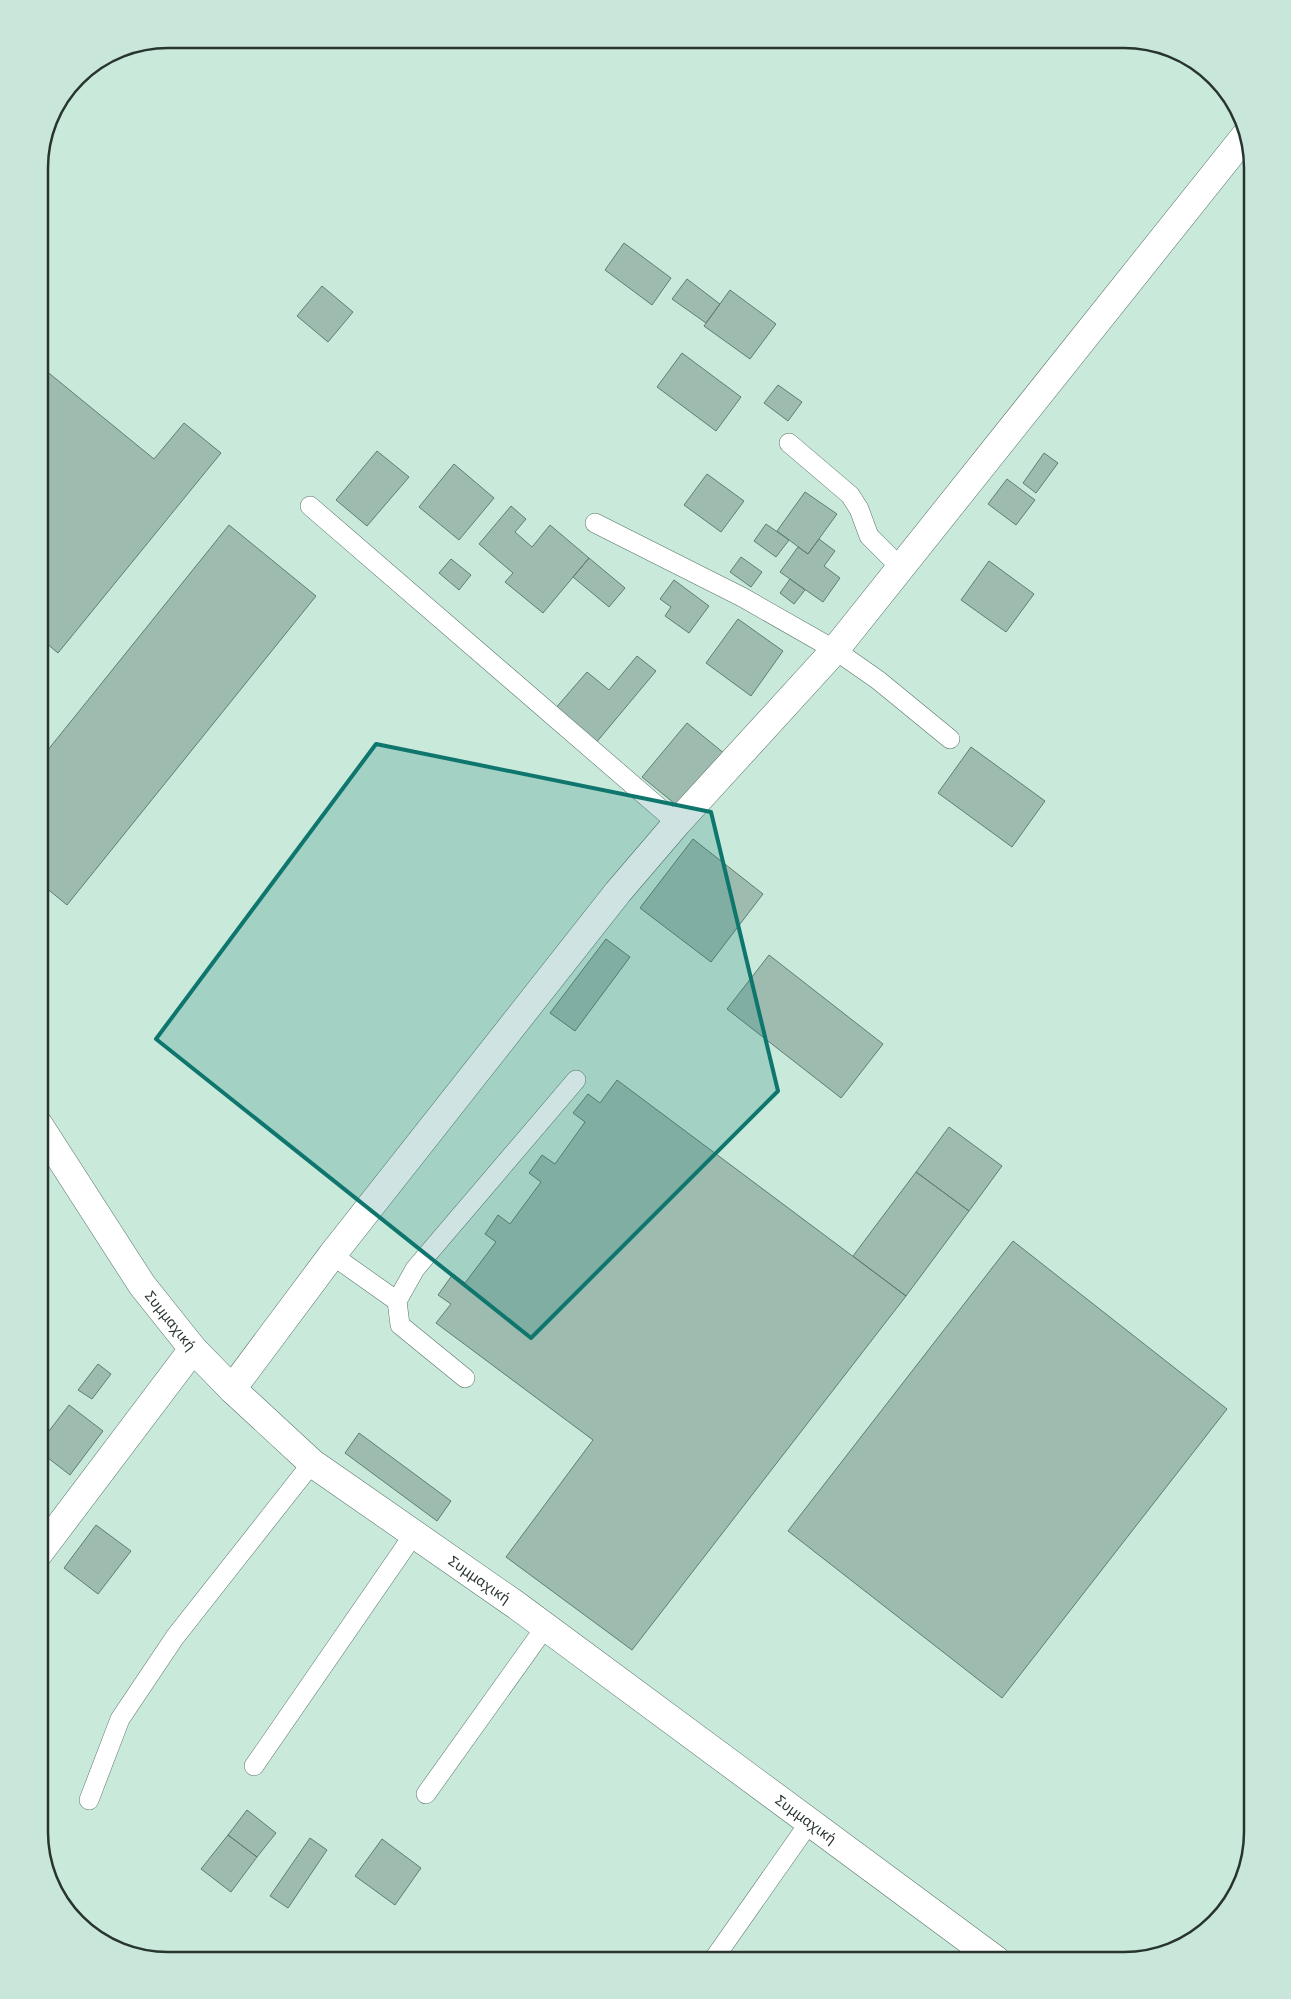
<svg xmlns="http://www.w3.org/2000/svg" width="1291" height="1999" viewBox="0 0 1291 1999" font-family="'Noto Sans',sans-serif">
  <rect width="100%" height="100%" fill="#c9e9db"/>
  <path fill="#9dbcaf" stroke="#607d71" d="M624 243 671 278 652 305 605 270Z
    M687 279 720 304 706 323 672 299Z
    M322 286 353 312 328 342 297 316Z
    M730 290 776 324 750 359 704 326Z
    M682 353 741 397 716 431 657 387Z
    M39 365 154 459 184 423 221 453 58 653 39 637Z
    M778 385 802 402 788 421 764 403Z
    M377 451 409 477 367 526 336 500Z
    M1044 453 1058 463 1036 493 1023 483Z
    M454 464 494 498 459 540 419 507Z
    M707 474 744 501 721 532 684 505Z
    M1007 479 1035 500 1016 525 988 504Z
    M805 492 837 514 808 554 777 531Z
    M511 506 526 519 515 532 532 547 550 525 589 558 543 613 505 582 513 573 479 544Z
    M766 524 789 540 776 557 754 541Z
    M229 525 316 596 67 905 39 882V761Z
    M819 539 835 551 824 566 840 578 823 602 780 572 798 547 808 554Z
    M741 557 762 572 751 587 730 572Z
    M589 558 625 588 609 607 573 577Z
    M451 559 471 575 459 590 439 573Z
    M989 561 1034 594 1006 632 961 600Z
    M790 579 805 590 794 604 780 593Z
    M674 580 709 606 689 633 665 616 671 607 660 599Z
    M738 619 783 651 751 696 706 663Z
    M637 656 656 671 595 744 554 710 587 672 609 690Z
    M687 723 725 754 680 808 642 777Z
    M971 747 1045 801 1012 847 938 793Z
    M693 839 763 894 711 962 640 908Z
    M606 939 630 957 575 1031 550 1013Z
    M769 955 883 1044 841 1098 727 1009Z
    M617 1080 906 1296 632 1650 506 1557 593 1440 436 1323 451 1304 438 1295 453 1274 465 1283 496 1242 485 1234 498 1215 510 1224 541 1182 529 1173 542 1155 555 1164 585 1122 573 1113 588 1094 600 1103Z
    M949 1127 1002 1166 969 1211 916 1172Z
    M916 1172 969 1211 906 1296 853 1256Z
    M1013 1241 1227 1409 1002 1698 788 1531Z
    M98 1364 111 1374 92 1399 78 1390Z
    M69 1405 103 1431 70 1475 39 1451V1444Z
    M359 1433 451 1501 437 1521 345 1453Z
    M96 1525 131 1551 98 1594 64 1568Z
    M247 1810 276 1833 257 1857 228 1835Z
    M228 1835 257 1857 231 1892 201 1869Z
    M310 1838 327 1850 288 1908 270 1896Z
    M382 1839 421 1868 395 1905 355 1876Z
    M791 1953 802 1960H786Z"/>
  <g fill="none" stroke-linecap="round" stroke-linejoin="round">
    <defs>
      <path id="service" d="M789 443 850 495 859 509 869 536 901 568
        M310 506 677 823
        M595 523 742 597 835 650 878 680 950 739
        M332 1255 397 1301
        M465 1378 400 1325 397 1301 415 1269 576 1080
        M254 1766 414 1534
        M426 1794 546 1626
        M89 1800 120 1719 175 1637 312 1463
        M713 1960 809 1823"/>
      <path id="minor" d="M232 1389 332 1255 618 892 677 823 835 650 1245 136
        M39 1553 193 1349"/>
      <g id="tertiary">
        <path id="s1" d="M39 1125 142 1285 193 1349 232 1389 312 1463 516 1605 996 1960"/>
      </g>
    </defs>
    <use href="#service" stroke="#567367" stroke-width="20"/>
    <use href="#minor" stroke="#567367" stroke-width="29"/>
    <use href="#tertiary" stroke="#567367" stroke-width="29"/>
    <use href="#service" stroke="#fff" stroke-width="19"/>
    <use href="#minor" stroke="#fff" stroke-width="28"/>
    <use href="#tertiary" stroke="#fff" stroke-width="28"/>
  </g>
  <path fill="#0f766e" fill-opacity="0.2" stroke="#0f766e" stroke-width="4" stroke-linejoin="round" d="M376 744 711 812 778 1091 531 1338 156 1039Z"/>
  <g text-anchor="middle" stroke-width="4" stroke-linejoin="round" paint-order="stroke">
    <g font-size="14" fill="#28352f" stroke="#d6f6e9">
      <text dy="5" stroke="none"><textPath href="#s1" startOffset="236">Συμμαχική</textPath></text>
      <text dy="5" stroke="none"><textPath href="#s1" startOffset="641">Συμμαχική</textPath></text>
      <text dy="5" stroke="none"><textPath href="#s1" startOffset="1046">Συμμαχική</textPath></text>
    </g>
  </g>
  <path d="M0 0H1291V1999H0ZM168 48H1124A120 120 0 0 1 1244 168V1832A120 120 0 0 1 1124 1952H168A120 120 0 0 1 48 1832V168A120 120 0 0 1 168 48Z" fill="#c8e7da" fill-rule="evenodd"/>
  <path fill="none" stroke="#28352f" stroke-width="2.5" d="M168 48H1124A120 120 0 0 1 1244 168V1832A120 120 0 0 1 1124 1952H168A120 120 0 0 1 48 1832V168A120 120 0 0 1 168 48Z"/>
</svg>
